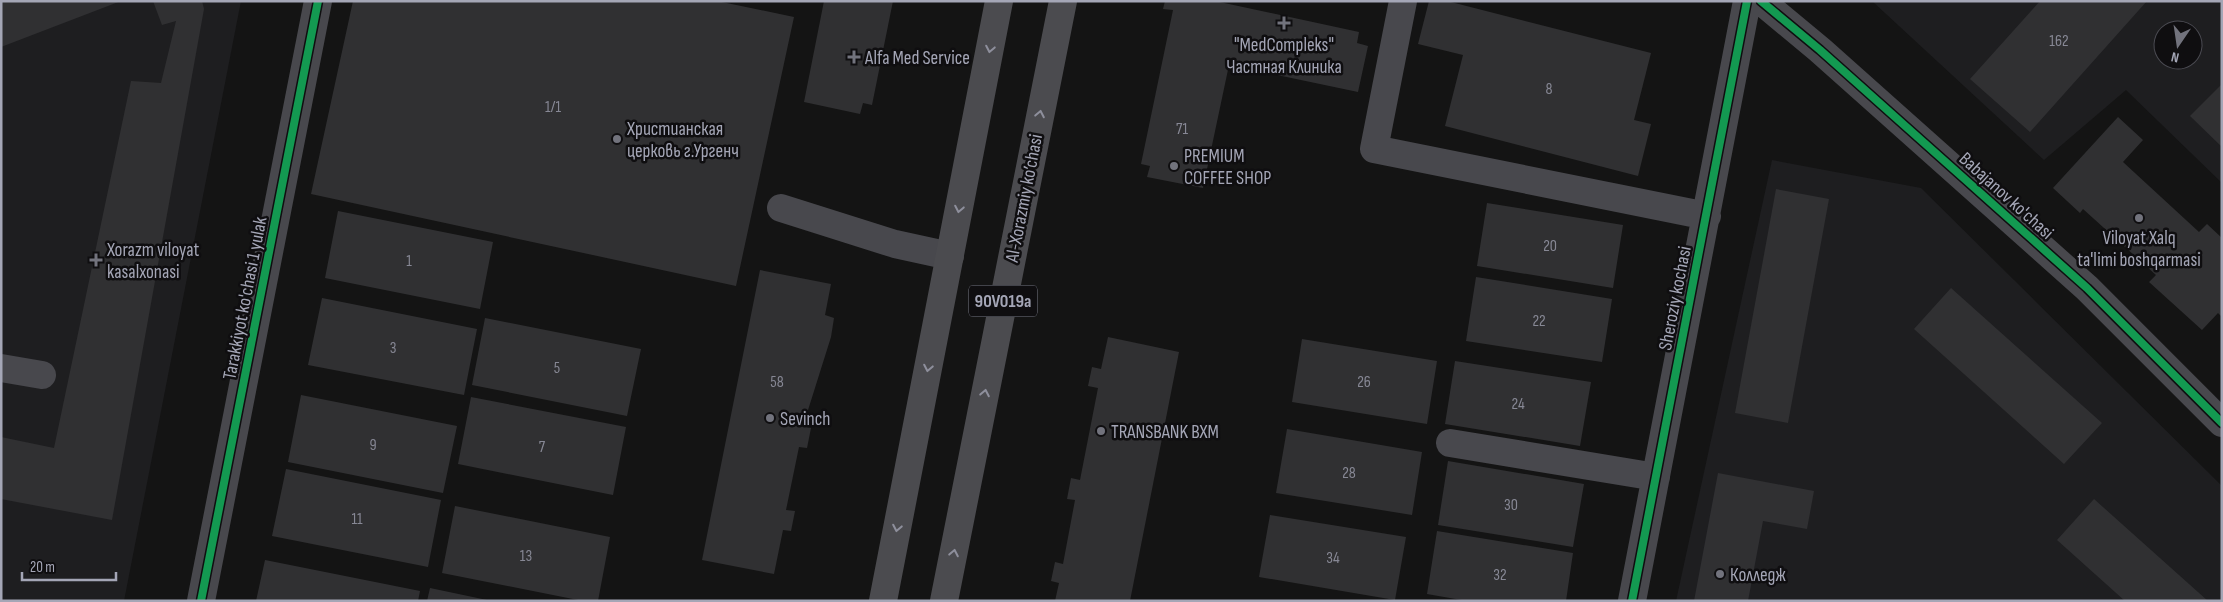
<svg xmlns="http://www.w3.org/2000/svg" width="2223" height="602" viewBox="0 0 2223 602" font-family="'Sofia Sans Condensed',sans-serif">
  <rect width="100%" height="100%" fill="#141414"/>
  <path fill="#1e1e20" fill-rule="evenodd" d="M1 1H241L124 601H1Z
    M1872 1H2222V183L2126 90 2044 160ZM2163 30H2193V60H2163Z
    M1772 160 1921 188 2222 486V601H1676Z"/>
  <path fill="#303032" d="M1 1H121L1 47Z
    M153 1H202L204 9 112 520 1 499V437L54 448 131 81 161 83 176 21 162 25Z
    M353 1H717L794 17 736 286 311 194Z
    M824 1H893L872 105 863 103 860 114 804 102Z
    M1165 1H1215L1359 32 1357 43 1368 46 1358 92 1229 65 1203 188 1147 177 1150 166 1141 164 1173 10 1163 9Z
    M1429 1H1447L1651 53 1634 120 1651 124 1638 176 1445 126 1463 55 1418 44Z
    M2040 1H2147L2030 132 1970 79Z
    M2222 84V147L2190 116Z
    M2118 117 2143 140 2123 162 2199 232 2207 224 2222 238V317L2218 313 2202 330 2149 282 2156 275 2083 209 2080 213 2053 188Z
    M1776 189 1829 199 1788 423 1735 413Z
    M1487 203 1623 225 1613 288 1477 266Z
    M338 211 493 242 480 309 325 278Z
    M760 270 831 284 825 315 834 318 831 337 803 426 811 428 807 448 799 447 786 510 795 511 791 531 783 530 774 574 702 560Z
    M1476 277 1612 299 1602 362 1466 341Z
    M1951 288 2102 423 2064 464 1914 329Z
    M322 298 477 329 464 395 308 365Z
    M485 318 641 349 627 416 472 385Z
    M1108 337 1179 352 1130 601H1055L1059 583 1051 581 1055 562 1063 564 1075 500 1067 499 1071 478 1080 480 1098 388 1088 386 1092 367 1101 369Z
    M1302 339 1437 361 1427 424 1292 402Z
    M1455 361 1591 382 1580 446 1445 424Z
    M301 395 457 426 443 493 288 462Z
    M471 397 626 427 613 495 458 464Z
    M1287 429 1422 452 1412 515 1276 493Z
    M1448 461 1584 484 1573 547 1438 525Z
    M286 469 441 500 428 567 272 536Z
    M1718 473 1814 491 1807 529 1763 521 1748 601H1694Z
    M2094 499 2208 601H2125L2057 540Z
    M455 506 610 537 598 601H583L442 573Z
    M1270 515 1406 537 1395 600 1259 577Z
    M1437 531 1573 553 1566 601H1467L1427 594Z
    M265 560 420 591 418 601H256Z
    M430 588 487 600V601H427Z"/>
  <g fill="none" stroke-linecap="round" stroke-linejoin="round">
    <path stroke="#48484d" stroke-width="28" d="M1403 1 1374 149 1707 216
      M1761 1 1820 50 2087 288 2222 423
      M781 208 895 244 950 256
      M1 368 42 375
      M1450 443 1656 477
      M201 601 318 1
      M1632 601 1747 1"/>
    <path stroke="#4b4b4f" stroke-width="28" d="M883 601 999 1
      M944 601 1063 1"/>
    <defs>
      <path id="cycleway" d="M1761 1 1820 50 2087 288 2222 423
        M201 601 318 1
        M1632 601 1747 1"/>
    </defs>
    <use href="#cycleway" stroke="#0f0e10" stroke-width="11"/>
    <use href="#cycleway" stroke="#139951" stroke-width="8"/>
  </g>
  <defs><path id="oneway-chevron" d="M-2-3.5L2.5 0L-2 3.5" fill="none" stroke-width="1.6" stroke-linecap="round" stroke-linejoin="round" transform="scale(1.25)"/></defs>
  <g stroke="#8e8f9c">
    <use href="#oneway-chevron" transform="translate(990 49) rotate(101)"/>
    <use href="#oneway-chevron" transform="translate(1040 114) rotate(-79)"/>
    <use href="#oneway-chevron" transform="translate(959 209) rotate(101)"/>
    <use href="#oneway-chevron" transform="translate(928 368) rotate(101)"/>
    <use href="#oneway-chevron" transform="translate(985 393) rotate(-79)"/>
    <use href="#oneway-chevron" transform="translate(897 528) rotate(101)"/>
    <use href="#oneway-chevron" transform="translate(954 553) rotate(-79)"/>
  </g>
  <g fill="#72737d" stroke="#0f0e10" stroke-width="2">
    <path d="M1281.5 15.5h5v5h5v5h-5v5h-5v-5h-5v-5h5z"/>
    <path d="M851.5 49.5h5v5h5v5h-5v5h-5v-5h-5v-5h5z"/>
    <circle cx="617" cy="139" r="5"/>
    <circle cx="1174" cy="166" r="5"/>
    <circle cx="2139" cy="218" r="5"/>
    <path d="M93.5 252.5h5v5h5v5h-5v5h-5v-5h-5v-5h5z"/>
    <circle cx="770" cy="418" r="5"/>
    <circle cx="1101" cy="431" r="5"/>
    <circle cx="1720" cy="574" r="5"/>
  </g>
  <g text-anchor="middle" stroke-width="5" stroke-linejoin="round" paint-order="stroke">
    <g font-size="16" fill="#878895">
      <text x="2059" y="46">162</text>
      <text x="1549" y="94">8</text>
      <text x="553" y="112">1/1</text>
      <text x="1182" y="134">71</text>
      <text x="1550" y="251">20</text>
      <text x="409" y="266">1</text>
      <text x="1539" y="326">22</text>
      <text x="393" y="353">3</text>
      <text x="557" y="373">5</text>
      <text x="777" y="387">58</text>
      <text x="1364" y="387">26</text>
      <text x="1518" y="409">24</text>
      <text x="373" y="450">9</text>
      <text x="542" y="452">7</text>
      <text x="1349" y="478">28</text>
      <text x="1511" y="510">30</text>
      <text x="357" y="524">11</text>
      <text x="526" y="561">13</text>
      <text x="1333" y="563">34</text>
      <text x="1500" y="580">32</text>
    </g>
    <rect fill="#0f0e10" stroke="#777884" stroke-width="1" x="969" y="285.5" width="68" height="31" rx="4"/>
    <g font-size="18" font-weight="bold" fill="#a4a6b6">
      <text x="1003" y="307">90V019a</text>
    </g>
    <g font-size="19" fill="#a4a6b6" stroke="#0f0e10" text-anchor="start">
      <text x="1284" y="51" text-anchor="middle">"MedCompleks"<tspan x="1284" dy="22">Частная Клиника</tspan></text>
      <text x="865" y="64">Alfa Med Service</text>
      <text x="627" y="135">Христианская<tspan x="627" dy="22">церковь г.Ургенч</tspan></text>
      <text x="1184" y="162">PREMIUM<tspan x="1184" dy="22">COFFEE SHOP</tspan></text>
      <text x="2139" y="244" text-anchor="middle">Viloyat Xalq<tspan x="2139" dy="22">ta'limi boshqarmasi</tspan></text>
      <text x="107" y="256">Xorazm viloyat<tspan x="107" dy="22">kasalxonasi</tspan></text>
      <text x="780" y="425">Sevinch</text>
      <text x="1111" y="438">TRANSBANK BXM</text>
      <text x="1730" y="581">Колледж</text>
    </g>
    <g font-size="19" fill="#a4a6b6" stroke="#0f0e10">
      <text transform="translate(2007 195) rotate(42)" y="7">Babajanov ko'chasi</text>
      <text transform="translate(1023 198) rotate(-79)" y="7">Al-Xorazmiy ko’chasi</text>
      <text transform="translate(244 298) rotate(-79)" y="7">Tarakkiyot ko'chasi 1 yulak</text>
      <text transform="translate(1674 298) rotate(-79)" y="7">Sheroziy kochasi</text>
    </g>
  </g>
  <rect width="2223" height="602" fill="none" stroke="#a4a6b6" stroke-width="5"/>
  <g transform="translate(2178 45) rotate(193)"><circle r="24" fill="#0f0e10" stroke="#4b4b52"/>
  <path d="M0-4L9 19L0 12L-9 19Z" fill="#72737d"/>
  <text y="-8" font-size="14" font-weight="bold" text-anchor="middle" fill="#a4a6b6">N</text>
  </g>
  <path d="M22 572v8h94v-8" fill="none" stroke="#a4a6b6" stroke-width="2.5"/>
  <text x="30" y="572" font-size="15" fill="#a4a6b6" stroke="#0f0e10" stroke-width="4" paint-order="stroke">20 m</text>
</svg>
